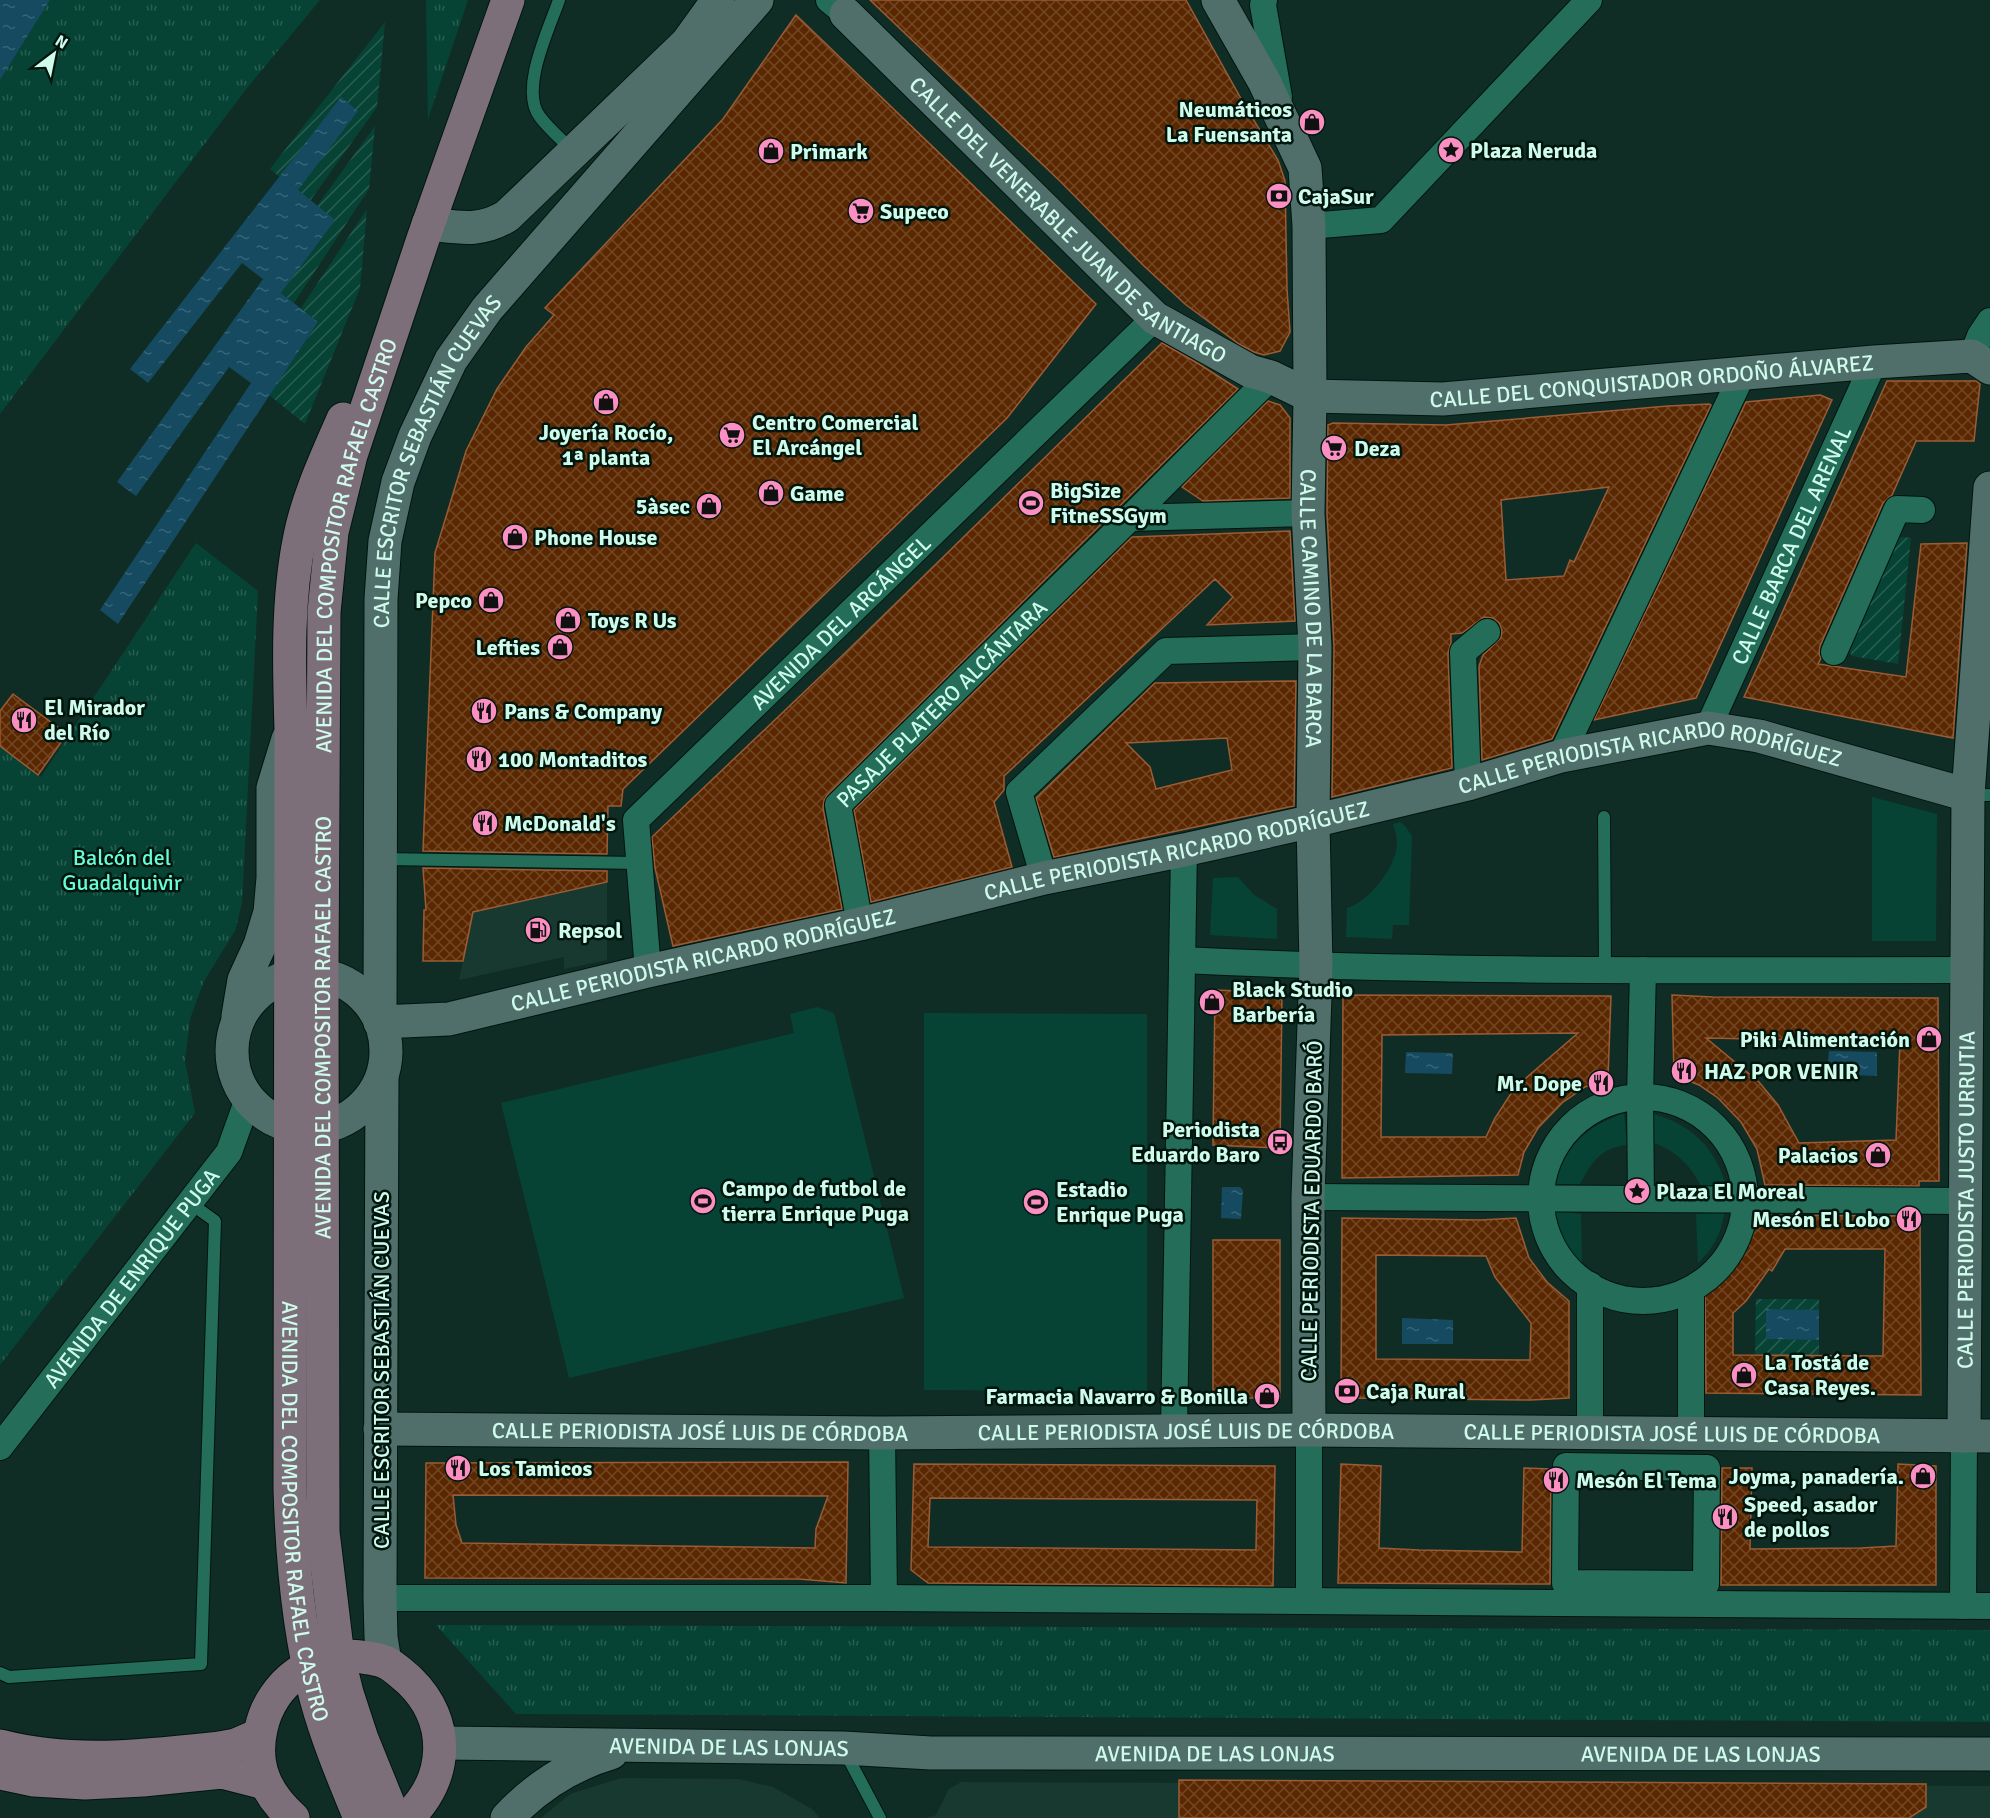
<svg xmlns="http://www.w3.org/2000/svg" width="1990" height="1818" viewBox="0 0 1990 1818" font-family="Signika,sans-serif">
  <defs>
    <pattern id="park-tufts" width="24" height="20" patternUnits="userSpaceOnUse" patternTransform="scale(1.5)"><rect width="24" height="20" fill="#064334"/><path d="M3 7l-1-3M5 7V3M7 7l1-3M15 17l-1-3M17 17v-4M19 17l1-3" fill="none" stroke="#295f52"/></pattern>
    <pattern id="garden-furrows" width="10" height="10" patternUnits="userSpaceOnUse" patternTransform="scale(1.5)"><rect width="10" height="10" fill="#064334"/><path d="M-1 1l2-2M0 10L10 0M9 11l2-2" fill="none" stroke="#295f52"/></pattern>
    <pattern id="water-ripples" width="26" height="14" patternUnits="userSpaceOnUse" patternTransform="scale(1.5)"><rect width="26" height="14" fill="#154a61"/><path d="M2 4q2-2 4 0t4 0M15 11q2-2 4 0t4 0" fill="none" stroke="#366578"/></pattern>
    <pattern id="building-cross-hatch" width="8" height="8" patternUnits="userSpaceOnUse" patternTransform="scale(1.5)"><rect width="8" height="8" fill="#5a2700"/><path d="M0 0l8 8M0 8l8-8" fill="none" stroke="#714725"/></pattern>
  </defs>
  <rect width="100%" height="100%" fill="#102d25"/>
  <path fill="#17392f" d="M607 882V960L564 969V957L459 980 473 912Z
    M621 1778 739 1779 773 1787 812 1809 820 1818H541L570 1794Z
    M961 1782 1990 1786V1818H925L936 1815 949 1789Z"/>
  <path fill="#064334" d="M1872 797 1937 814 1936 941H1872Z
    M1400 822 1405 826 1412 836 1409 925H1393L1392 939 1346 937 1347 908C1369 902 1397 866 1397 843 1397 836 1395 830 1393 824Z
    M1238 877 1253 894 1277 909V939L1210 935 1213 878Z
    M817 1007 834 1013 904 1298 569 1378 501 1103 794 1033 790 1014Z
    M924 1013 1147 1014V1391L924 1390Z
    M1624 1113 1627 1145C1600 1148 1592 1162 1580 1184H1554C1567 1144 1585 1128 1624 1113Z
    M1653 1114C1691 1124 1716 1148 1726 1186L1702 1188C1691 1166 1678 1152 1654 1143Z
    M1554 1211 1581 1214 1582 1264C1567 1247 1558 1233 1554 1211Z
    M1724 1213C1722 1233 1712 1250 1698 1263L1696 1214Z"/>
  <path fill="url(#park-tufts)" d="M50 0H320L247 88 0 414V80Z
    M426 0H468L428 119Z
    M196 543 258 591 242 903 235 931 204 981 190 1019 185 1061 195 1113 0 1365V746L41 777Z
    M436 1625 1990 1630V1722L516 1714Z"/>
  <path fill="url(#garden-furrows)" d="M385 22 377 107 310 201 297 191 358 111 341 98 280 177 270 169Z
    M375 126 369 189 294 303 281 293 334 220 317 206Z
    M367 209 360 288 305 424 269 395 318 323 301 308Z
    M1894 536 1911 538 1898 664 1852 656 1846 645Z
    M1756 1299H1819V1310L1766 1309V1339L1819 1340V1356L1755 1355Z"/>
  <path fill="url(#water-ripples)" d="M0 0H50L0 80Z
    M341 97 358 111 298 190 335 220 281 293 318 322 118 624 100 610 251 383 229 367 136 496 117 482 263 279 242 263 148 383 130 369Z
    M1829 1051 1877 1052V1076L1827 1074Z
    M1406 1052 1453 1053 1452 1074 1405 1073Z
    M1222 1187H1240L1243 1190 1241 1219 1221 1218Z
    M1766 1309 1819 1310V1340L1766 1339Z
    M1402 1318 1453 1320V1344H1402Z"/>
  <path fill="url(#building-cross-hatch)" stroke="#9b5c35" stroke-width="1.5" fill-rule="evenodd" d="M870 0H1186L1244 104 1278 160 1285 181 1287 289 1290 332 1280 351 1264 355 1254 352 1239 344 1185 304 1143 265 1061 182Z
    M796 15 1096 304 1007 418 623 789 621 806H608L607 854 423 851 435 553 466 451 497 389 526 347 554 315 545 308 723 119Z
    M1162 343 1199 364 1238 389 827 795 824 801 823 808 842 909 673 946 655 868 652 837 843 655Z
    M1887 381H1976L1980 384 1974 441H1916L1892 495 1883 503 1820 646 1819 653 1821 658 1818 664 1906 677 1921 544 1967 543 1953 738 1744 697Z
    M1820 395 1832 400 1696 698 1594 720 1746 402Z
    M1268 401 1280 405 1290 418V498L1203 501 1182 487Z
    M1709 404 1711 405 1552 739 1482 760 1479 666 1483 655 1501 638 1502 630 1499 623 1493 618 1484 617 1462 633 1451 634V643L1448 653 1452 768 1332 797 1334 647 1327 513 1328 425 1333 423 1446 425 1668 406ZM1609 487 1574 562 1570 560 1564 576 1506 580 1501 500Z
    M1290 531 1295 621 1207 625 1233 597 1215 579 1004 776V790L994 802 1012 867 871 902 854 810 1132 537Z
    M1296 681 1294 806 1054 857 1036 798 1155 683ZM1227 738 1232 770 1156 789 1150 767 1126 743Z
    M13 694 67 734 38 775 0 746V711Z
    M423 868 607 871V882L473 912 463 961H423L424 910H426Z
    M1215 990 1282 993 1280 1148 1213 1145Z
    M1343 995 1611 996 1608 1077 1585 1087 1562 1103 1538 1128 1524 1152 1518 1175 1342 1178ZM1578 1033 1526 1078 1510 1095 1495 1118 1486 1137H1381L1382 1035Z
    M1672 995 1713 997 1938 998 1939 1181H1919V1186L1765 1185 1757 1149 1741 1122 1718 1098 1699 1085 1674 1075ZM1706 1038 1900 1042 1896 1140 1799 1143 1778 1105 1759 1082Z
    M1750 1215 1920 1216 1921 1395 1706 1393 1705 1287 1717 1276 1735 1253 1744 1233ZM1785 1249H1885L1883 1356 1733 1355V1313L1746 1301 1769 1269 1772 1271Z
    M1342 1218 1481 1220 1516 1218 1529 1258 1547 1282 1569 1301V1398L1531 1400 1341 1398ZM1376 1255 1486 1256 1495 1277 1531 1323 1530 1360 1376 1359Z
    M1213 1240H1280V1398H1213Z
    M848 1462 846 1583 799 1579 425 1578 426 1463ZM453 1495 828 1496 816 1529 815 1548 462 1543 456 1525Z
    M914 1464 1275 1466 1273 1586 928 1583 911 1570ZM930 1498 1257 1500 1256 1550 928 1547Z
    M1341 1464 1381 1466 1379 1548 1419 1550 1522 1552 1524 1468 1551 1469 1550 1584 1338 1583Z
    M1898 1464 1936 1466V1585H1721L1722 1468H1752L1750 1549 1861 1548 1896 1546Z
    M1179 1780 1926 1784V1807L1909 1818H1179Z"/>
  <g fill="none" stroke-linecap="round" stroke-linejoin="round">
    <defs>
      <path id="lane" d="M559 0C549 29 519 90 540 117 549 129 562 140 573 151
        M1969 795H1990
        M1604 817 1605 970
        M383 859 640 863
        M0 1673 9 1677 201 1664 215 1221 190 1203
        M845 1752 880 1818"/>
      <g id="street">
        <path d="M829 0 846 14"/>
        <path d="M1264 0 1263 5 1279 97"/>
        <path d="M1309 226 1381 220 1589 0"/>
        <path d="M1972 356 1980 336 1990 321"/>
        <path d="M1130 518 1308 513"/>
        <path d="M1834 652 1897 509 1922 510"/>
        <path id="s1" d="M1708 728 1874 362"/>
        <path d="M1561 756 1743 373"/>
        <path d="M1468 784 1463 652 1487 632"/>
        <path d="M1044 878 1019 792 1166 651 1315 647"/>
        <path id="s2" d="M860 924 838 805 1130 518 1271 377"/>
        <path d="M1182 960C1444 973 1705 970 1967 970"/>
        <path id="s3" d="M648 971 636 820 1155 318"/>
        <circle cx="1643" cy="1199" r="102"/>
        <path d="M1308 1197C1527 1197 1746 1201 1965 1201"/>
        <path d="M1641 1199 1640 1097 1643 970"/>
        <path d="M1590 1285V1433"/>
        <path d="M1174 1431 1184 850"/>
        <path d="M882 1433 884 1598"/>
        <path d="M1691 1434V1289"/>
        <path id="s4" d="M0 1447 229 1152 248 1099"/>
        <path d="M1566 1466 1707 1468 1706 1584 1565 1583Z"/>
        <path d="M380 1598H884L1990 1606"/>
        <path d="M1309 1601V1430"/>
        <path d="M1963 1606 1964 1436"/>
      </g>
      <g id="secondary">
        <path id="s5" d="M1218 0 1264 81 1305 168 1309 226 1310 396 1308 513 1315 647 1313 821 1316 967 1308 1197 1309 1430"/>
        <path id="s6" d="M846 14 1155 318 1250 371 1271 377 1310 396 1443 399 1874 362 1972 356 1990 368"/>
        <path d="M428 224C458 227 480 233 507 216L687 43 718 0"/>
        <circle cx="309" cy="1051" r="77"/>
        <path d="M238 1016 244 980 260 945 270 912 273 878V788L288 739"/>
        <path id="s7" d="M380 1022 449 1019 648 971 860 924 1044 878 1184 850 1313 821 1468 784 1561 756 1708 728 1759 736 1968 795"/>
        <path id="s8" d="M380 1022 381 599 385 541 398 482 415 436 451 360 487 309 757 0"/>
        <path d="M382 1078 380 1598 381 1637 385 1662"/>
        <path id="s9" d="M380 1429 882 1433 1309 1430 1990 1436"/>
        <path id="s10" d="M1964 1436 1968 795 1990 488"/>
        <path id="s11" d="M441 1743 843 1748 931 1753 1990 1754"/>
        <path d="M507 1818C536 1787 570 1765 611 1753"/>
      </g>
      <g id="primary">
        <path id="s12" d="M343 419C327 456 308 496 300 536 287 599 289 665 291 729L290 1489C292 1558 298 1630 316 1698 327 1739 344 1779 360 1818"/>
        <path d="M0 1746C73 1765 146 1756 220 1748L236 1745 259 1735"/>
        <path d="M0 1773 34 1780 85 1783 143 1780 222 1772 265 1783"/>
        <path d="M293 1818C265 1793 253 1765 261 1729 271 1682 315 1651 362 1657 369 1658 378 1659 385 1662 394 1666 403 1675 410 1681 451 1721 449 1779 407 1818"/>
        <path id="s13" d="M394 1818 362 1739 347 1693 338 1657 323 1532 322 975 324 612 332 532 351 455 423 239 508 0"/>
      </g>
    </defs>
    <use href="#lane" stroke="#00150e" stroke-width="14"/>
    <use href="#street" stroke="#00150e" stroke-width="28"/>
    <use href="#secondary" stroke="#00150e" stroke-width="35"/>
    <use href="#primary" stroke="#00150e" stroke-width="35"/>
    <use href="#lane" stroke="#246d59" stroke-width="12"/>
    <use href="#street" stroke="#246d59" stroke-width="26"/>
    <use href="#secondary" stroke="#506e6a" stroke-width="33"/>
    <use href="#primary" stroke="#7d6f7a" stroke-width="33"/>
  </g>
  <defs>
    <symbol id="shop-disc" viewBox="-11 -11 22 22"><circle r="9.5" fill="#fc8fc2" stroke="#00150e"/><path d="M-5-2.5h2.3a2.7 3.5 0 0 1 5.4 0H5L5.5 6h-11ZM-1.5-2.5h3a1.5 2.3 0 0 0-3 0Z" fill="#111"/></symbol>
    <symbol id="sight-disc" viewBox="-11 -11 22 22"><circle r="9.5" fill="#fc8fc2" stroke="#00150e"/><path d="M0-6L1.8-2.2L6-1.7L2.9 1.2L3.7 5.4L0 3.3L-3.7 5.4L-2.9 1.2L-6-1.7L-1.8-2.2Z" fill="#111"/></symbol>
    <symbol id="bank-disc" viewBox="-11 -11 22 22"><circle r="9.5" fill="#fc8fc2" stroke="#00150e"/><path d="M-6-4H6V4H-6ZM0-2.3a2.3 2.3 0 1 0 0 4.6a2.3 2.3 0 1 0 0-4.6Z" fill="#111"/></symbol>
    <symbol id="supermarket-disc" viewBox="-11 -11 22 22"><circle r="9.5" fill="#fc8fc2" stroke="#00150e"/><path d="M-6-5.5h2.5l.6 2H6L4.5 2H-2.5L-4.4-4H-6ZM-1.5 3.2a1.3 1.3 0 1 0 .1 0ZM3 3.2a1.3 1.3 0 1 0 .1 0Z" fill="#111"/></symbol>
    <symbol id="stadium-disc" viewBox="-11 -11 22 22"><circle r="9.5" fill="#fc8fc2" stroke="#00150e"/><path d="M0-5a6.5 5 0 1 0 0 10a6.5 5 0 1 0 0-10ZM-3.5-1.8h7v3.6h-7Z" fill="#111"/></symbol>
    <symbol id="restaurant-disc" viewBox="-11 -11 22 22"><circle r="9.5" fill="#fc8fc2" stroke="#00150e"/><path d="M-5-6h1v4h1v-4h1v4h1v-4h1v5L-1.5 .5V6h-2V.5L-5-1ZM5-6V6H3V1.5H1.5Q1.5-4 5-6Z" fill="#111"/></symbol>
    <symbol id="fuel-disc" viewBox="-11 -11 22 22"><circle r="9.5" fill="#fc8fc2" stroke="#00150e"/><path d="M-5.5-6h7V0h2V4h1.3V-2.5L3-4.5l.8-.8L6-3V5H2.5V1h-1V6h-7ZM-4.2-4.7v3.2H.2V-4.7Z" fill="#111"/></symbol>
    <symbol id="bus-disc" viewBox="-11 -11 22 22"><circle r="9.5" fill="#fc8fc2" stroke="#00150e"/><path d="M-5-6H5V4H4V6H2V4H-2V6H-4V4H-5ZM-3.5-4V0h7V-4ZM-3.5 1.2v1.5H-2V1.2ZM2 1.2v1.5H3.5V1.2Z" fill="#111"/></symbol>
  </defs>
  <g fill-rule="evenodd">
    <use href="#shop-disc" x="1297" y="107" width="30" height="30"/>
    <use href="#sight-disc" x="1436" y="135" width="30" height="30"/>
    <use href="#shop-disc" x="756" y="136" width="30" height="30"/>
    <use href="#bank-disc" x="1264" y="181" width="30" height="30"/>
    <use href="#supermarket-disc" x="846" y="196" width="30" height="30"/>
    <use href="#shop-disc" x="591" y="387" width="30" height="30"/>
    <use href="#supermarket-disc" x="717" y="420" width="30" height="30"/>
    <use href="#supermarket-disc" x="1319" y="433" width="30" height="30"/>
    <use href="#shop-disc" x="756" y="478" width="30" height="30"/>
    <use href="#stadium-disc" x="1016" y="488" width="30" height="30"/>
    <use href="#shop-disc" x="694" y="491" width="30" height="30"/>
    <use href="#shop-disc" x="500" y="522" width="30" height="30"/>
    <use href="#shop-disc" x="476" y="585" width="30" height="30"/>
    <use href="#shop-disc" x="553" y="605" width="30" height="30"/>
    <use href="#shop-disc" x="545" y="632" width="30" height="30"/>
    <use href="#restaurant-disc" x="469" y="696" width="30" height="30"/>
    <use href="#restaurant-disc" x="9" y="705" width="30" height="30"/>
    <use href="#restaurant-disc" x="464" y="744" width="30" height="30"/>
    <use href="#restaurant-disc" x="470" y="808" width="30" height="30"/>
    <use href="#fuel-disc" x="523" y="915" width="30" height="30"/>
    <use href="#shop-disc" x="1197" y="987" width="30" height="30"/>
    <use href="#shop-disc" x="1914" y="1024" width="30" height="30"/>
    <use href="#restaurant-disc" x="1669" y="1056" width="30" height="30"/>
    <use href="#restaurant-disc" x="1586" y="1068" width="30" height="30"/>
    <use href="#bus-disc" x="1265" y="1127" width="30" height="30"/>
    <use href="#shop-disc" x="1863" y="1140" width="30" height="30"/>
    <use href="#sight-disc" x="1622" y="1176" width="30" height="30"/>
    <use href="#stadium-disc" x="688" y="1186" width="30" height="30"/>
    <use href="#stadium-disc" x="1021" y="1187" width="30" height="30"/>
    <use href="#restaurant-disc" x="1894" y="1204" width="30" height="30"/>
    <use href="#shop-disc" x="1729" y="1360" width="30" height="30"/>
    <use href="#bank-disc" x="1332" y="1376" width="30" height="30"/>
    <use href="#shop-disc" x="1252" y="1381" width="30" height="30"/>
    <use href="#restaurant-disc" x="443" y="1453" width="30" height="30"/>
    <use href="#shop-disc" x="1908" y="1461" width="30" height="30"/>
    <use href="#restaurant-disc" x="1541" y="1465" width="30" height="30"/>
    <use href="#restaurant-disc" x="1710" y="1502" width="30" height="30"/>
  </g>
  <g text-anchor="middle" stroke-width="5" stroke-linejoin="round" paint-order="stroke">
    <g font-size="22" font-weight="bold" fill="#cffbeb" stroke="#00150e" text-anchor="start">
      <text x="1292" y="117" text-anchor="end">Neumáticos<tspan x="1292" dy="25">La Fuensanta</tspan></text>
      <text x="1470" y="158">Plaza Neruda</text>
      <text x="790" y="159">Primark</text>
      <text x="1298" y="204">CajaSur</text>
      <text x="880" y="219">Supeco</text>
      <text x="752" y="430">Centro Comercial<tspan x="752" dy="25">El Arcángel</tspan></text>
      <text x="606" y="440" text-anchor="middle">Joyería Rocío,<tspan x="606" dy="25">1ª planta</tspan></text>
      <text x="1354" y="456">Deza</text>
      <text x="1050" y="498">BigSize<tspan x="1050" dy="25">FitneSSGym</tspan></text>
      <text x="790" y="501">Game</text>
      <text x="690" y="514" text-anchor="end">5àsec</text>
      <text x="534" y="545">Phone House</text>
      <text x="472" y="608" text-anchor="end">Pepco</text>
      <text x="588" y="628">Toys R Us</text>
      <text x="540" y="655" text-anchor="end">Lefties</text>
      <text x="44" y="715">El Mirador<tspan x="44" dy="25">del Río</tspan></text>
      <text x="504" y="719">Pans &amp; Company</text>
      <text x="498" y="767">100 Montaditos</text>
      <text x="504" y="831">McDonald's</text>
      <text x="558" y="938">Repsol</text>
      <text x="1232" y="997">Black Studio<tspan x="1232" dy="25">Barbería</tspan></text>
      <text x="1910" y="1047" text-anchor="end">Piki Alimentación</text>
      <text x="1704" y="1079">HAZ POR VENIR</text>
      <text x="1582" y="1091" text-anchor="end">Mr. Dope</text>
      <text x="1260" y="1137" text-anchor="end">Periodista<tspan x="1260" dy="25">Eduardo Baro</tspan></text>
      <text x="1858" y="1163" text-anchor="end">Palacios</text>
      <text x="722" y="1196">Campo de futbol de<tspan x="722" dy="25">tierra Enrique Puga</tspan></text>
      <text x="1056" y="1197">Estadio<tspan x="1056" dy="25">Enrique Puga</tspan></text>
      <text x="1656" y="1199">Plaza El Moreal</text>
      <text x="1890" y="1227" text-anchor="end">Mesón El Lobo</text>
      <text x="1764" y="1370">La Tostá de<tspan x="1764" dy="25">Casa Reyes.</tspan></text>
      <text x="1366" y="1399">Caja Rural</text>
      <text x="1248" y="1404" text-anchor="end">Farmacia Navarro &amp; Bonilla</text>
      <text x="478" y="1476">Los Tamicos</text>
      <text x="1904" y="1484" text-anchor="end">Joyma, panadería.</text>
      <text x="1576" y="1488">Mesón El Tema</text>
      <text x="1744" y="1512">Speed, asador<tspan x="1744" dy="25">de pollos</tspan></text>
    </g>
    <g font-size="22" fill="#cffbeb" stroke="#00150e">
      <text dy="8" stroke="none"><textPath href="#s6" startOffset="304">CALLE DEL VENERABLE JUAN DE SANTIAGO</textPath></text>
      <text dy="8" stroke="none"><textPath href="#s6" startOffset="950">CALLE DEL CONQUISTADOR ORDOÑO ÁLVAREZ</textPath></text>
      <text dy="8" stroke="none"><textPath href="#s8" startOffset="573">CALLE ESCRITOR SEBASTIÁN CUEVAS</textPath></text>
      <text dy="8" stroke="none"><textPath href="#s1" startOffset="201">CALLE BARCA DEL ARENAL</textPath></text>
      <text dy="8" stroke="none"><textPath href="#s13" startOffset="1287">AVENIDA DEL COMPOSITOR RAFAEL CASTRO</textPath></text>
      <text dy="8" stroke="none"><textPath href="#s5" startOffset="630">CALLE CAMINO DE LA BARCA</textPath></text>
      <text dy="8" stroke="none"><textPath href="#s3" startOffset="436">AVENIDA DEL ARCÁNGEL</textPath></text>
      <text dy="8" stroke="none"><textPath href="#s2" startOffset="266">PASAJE PLATERO ALCÁNTARA</textPath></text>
      <text dy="8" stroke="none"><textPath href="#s7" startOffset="1302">CALLE PERIODISTA RICARDO RODRÍGUEZ</textPath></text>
      <text dy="8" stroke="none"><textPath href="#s7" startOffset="816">CALLE PERIODISTA RICARDO RODRÍGUEZ</textPath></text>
      <text dy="8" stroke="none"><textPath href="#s7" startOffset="330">CALLE PERIODISTA RICARDO RODRÍGUEZ</textPath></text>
      <text dy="8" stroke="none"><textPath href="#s13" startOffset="801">AVENIDA DEL COMPOSITOR RAFAEL CASTRO</textPath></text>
      <text dy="8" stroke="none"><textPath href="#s10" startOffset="236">CALLE PERIODISTA JUSTO URRUTIA</textPath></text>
      <text transform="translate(1311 1211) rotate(-89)" y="8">CALLE PERIODISTA EDUARDO BARÓ</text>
      <text dy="8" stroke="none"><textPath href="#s4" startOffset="214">AVENIDA DE ENRIQUE PUGA</textPath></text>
      <text transform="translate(381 1370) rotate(-90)" y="8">CALLE ESCRITOR SEBASTIÁN CUEVAS</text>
      <text dy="8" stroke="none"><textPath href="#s9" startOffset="320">CALLE PERIODISTA JOSÉ LUIS DE CÓRDOBA</textPath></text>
      <text dy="8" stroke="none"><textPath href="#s9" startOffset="806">CALLE PERIODISTA JOSÉ LUIS DE CÓRDOBA</textPath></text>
      <text dy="8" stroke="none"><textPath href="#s9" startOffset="1292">CALLE PERIODISTA JOSÉ LUIS DE CÓRDOBA</textPath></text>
      <text dy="8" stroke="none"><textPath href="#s12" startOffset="1102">AVENIDA DEL COMPOSITOR RAFAEL CASTRO</textPath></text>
      <text dy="8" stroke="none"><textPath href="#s11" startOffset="288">AVENIDA DE LAS LONJAS</textPath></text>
      <text dy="8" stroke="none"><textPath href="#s11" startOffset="774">AVENIDA DE LAS LONJAS</textPath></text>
      <text dy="8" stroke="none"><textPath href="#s11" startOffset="1260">AVENIDA DE LAS LONJAS</textPath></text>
    </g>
    <g font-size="22" fill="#68fdd4" stroke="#00150e">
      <text x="122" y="865">Balcón del<tspan x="122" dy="25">Guadalquivir</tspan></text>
    </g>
  </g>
  <g transform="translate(54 54) rotate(32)" stroke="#00150e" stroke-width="4.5" paint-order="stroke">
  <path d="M0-4.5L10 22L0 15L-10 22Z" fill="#cffbeb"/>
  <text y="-9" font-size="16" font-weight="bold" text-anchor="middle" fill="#cffbeb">N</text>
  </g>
</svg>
